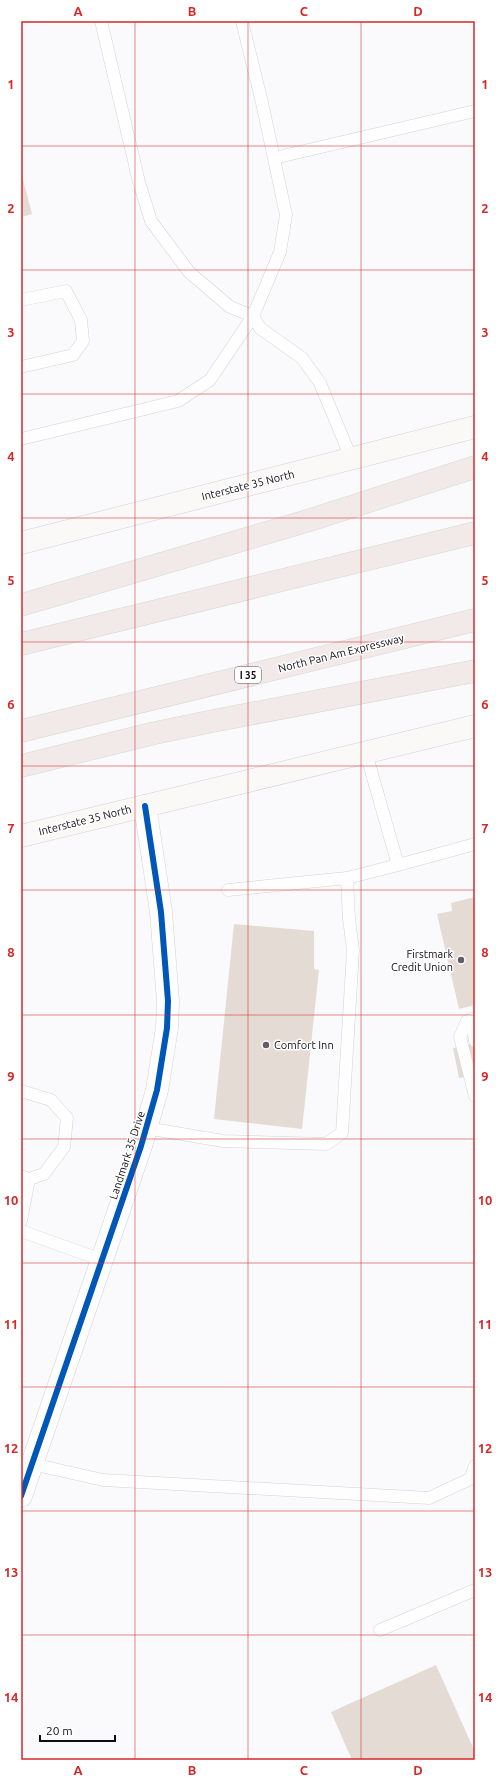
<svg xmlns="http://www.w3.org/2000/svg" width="496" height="1781" viewBox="0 0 496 1781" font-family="Ubuntu,sans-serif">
  <rect width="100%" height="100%" fill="#faf9fb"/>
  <path fill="#e4dcd4" d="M21 172 32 214 21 217Z
    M475 897V1005L459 1009 437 914 452 911 451 903Z
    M234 924 314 931V969L319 970 302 1129 214 1119Z
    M475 1043V1075L459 1078 453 1048Z
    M436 1665 475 1752V1760H352L331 1712Z"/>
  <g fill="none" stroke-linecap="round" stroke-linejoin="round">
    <defs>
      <path id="service" d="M242 21 263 107 286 215 280 252 253 316 260 328 302 358 320 383 351 458
        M274 158 475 111
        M21 300 66 291 81 320 83 341 73 355 21 367
        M21 439 178 401 210 380 253 316 230 307 189 272 151 221 139 182 101 21
        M398 865 475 844
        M228 890 347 878
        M475 1018 467 1021 460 1037 475 1096
        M475 1028 474 1034 475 1041
        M21 1091 51 1100 67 1118 64 1147 44 1174 29 1179 21 1176
        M146 1128 223 1141 326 1144 342 1133 353 950 349 919 347 878 398 865 366 753
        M21 1221 29 1179
        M21 1231 102 1260
        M32 1464 103 1480 429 1498 470 1479 475 1466
        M380 1630 475 1590"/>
      <path id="minor" d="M21 1496 141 1146 157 1090 167 1028 168 1001 161 912 145 806"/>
      <path id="secondary" d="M21 543 475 427
        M21 836 475 726"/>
      <path id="motorway" d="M21 605 307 521 475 467
        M21 644 475 533
        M21 731 475 620
        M21 766 155 733 213 721 475 671"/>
    </defs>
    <use href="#service" stroke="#d4d2d7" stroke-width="13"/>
    <use href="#minor" stroke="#d4d2d7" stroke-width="23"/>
    <use href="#secondary" stroke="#d4d2d7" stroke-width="23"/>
    <use href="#motorway" stroke="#d7d6d8" stroke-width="23"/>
    <use href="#service" stroke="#fefefe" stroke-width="12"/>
    <use href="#minor" stroke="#fefefe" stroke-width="22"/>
    <use href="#secondary" stroke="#fbf8f8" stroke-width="22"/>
    <use href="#motorway" stroke="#f2eae9" stroke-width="22"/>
    <defs>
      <path id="cycleway" d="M21 1496 141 1146 157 1090 167 1028 168 1001 161 912 145 806"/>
    </defs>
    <use href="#cycleway" stroke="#fff" stroke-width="8"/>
    <use href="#cycleway" stroke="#0057b8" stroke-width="6"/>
  </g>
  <path fill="none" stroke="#d62828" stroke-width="1" stroke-opacity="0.55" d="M135 21V1760M248 21V1760M361 21V1760M21 146H475M21 270H475M21 394H475M21 518H475M21 642H475M21 766H475M21 890H475M21 1015H475M21 1139H475M21 1263H475M21 1387H475M21 1511H475M21 1635H475"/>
  <g fill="#615f64" stroke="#fff" stroke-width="1.5">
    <circle cx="461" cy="960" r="4"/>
    <circle cx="266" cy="1045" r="4"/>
  </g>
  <g text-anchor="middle" stroke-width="3" stroke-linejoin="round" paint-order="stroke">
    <rect fill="#fff" stroke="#57555a" stroke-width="1" x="235" y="667" width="26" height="16" rx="3"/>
    <g font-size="10" font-weight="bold" fill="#0f0c13">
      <text x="248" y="679">I 35</text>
    </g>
    <g font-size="11" fill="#0f0c13" stroke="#fff">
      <text transform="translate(248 485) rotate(-14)" y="4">Interstate 35 North</text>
      <text transform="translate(341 653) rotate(-14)" y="4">North Pan Am Expressway</text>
      <text transform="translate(85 820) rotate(-14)" y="4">Interstate 35 North</text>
      <text transform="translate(127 1155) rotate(-72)" y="4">Landmark 35 Drive</text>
    </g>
    <g font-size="11" fill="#0f0c13" stroke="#fff" text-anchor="end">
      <text x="453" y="958">Firstmark<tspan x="453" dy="13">Credit Union</tspan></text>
      <text x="274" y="1049" text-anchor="start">Comfort Inn</text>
    </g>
  </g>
  <rect width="496" height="1781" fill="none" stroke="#ffffff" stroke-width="44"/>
  <path d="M40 1735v6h75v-6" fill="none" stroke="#0f0c13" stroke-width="2"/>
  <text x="46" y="1735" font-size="12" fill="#0f0c13" stroke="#ffffff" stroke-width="3" paint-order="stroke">20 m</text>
  <rect x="22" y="22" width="452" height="1737" fill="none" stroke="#d62828" stroke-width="1.5"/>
  <g font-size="13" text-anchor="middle" font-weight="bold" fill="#d62828">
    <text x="78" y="16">A</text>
    <text x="192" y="16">B</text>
    <text x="304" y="16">C</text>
    <text x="418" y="16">D</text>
    <text x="11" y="89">1</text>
    <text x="485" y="89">1</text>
    <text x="11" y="213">2</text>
    <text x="485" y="213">2</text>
    <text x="11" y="337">3</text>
    <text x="485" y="337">3</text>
    <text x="11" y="461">4</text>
    <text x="485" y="461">4</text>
    <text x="11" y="585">5</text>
    <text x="485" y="585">5</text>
    <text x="11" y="709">6</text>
    <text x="485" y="709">6</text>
    <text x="11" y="833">7</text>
    <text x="485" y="833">7</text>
    <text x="11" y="957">8</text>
    <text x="485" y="957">8</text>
    <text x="11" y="1081">9</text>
    <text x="485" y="1081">9</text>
    <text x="11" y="1205">10</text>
    <text x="485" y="1205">10</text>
    <text x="11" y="1329">11</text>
    <text x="485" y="1329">11</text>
    <text x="11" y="1453">12</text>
    <text x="485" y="1453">12</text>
    <text x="11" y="1577">13</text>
    <text x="485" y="1577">13</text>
    <text x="11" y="1702">14</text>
    <text x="485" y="1702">14</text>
    <text x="78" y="1775">A</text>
    <text x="192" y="1775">B</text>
    <text x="304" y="1775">C</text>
    <text x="418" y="1775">D</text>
  </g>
</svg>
